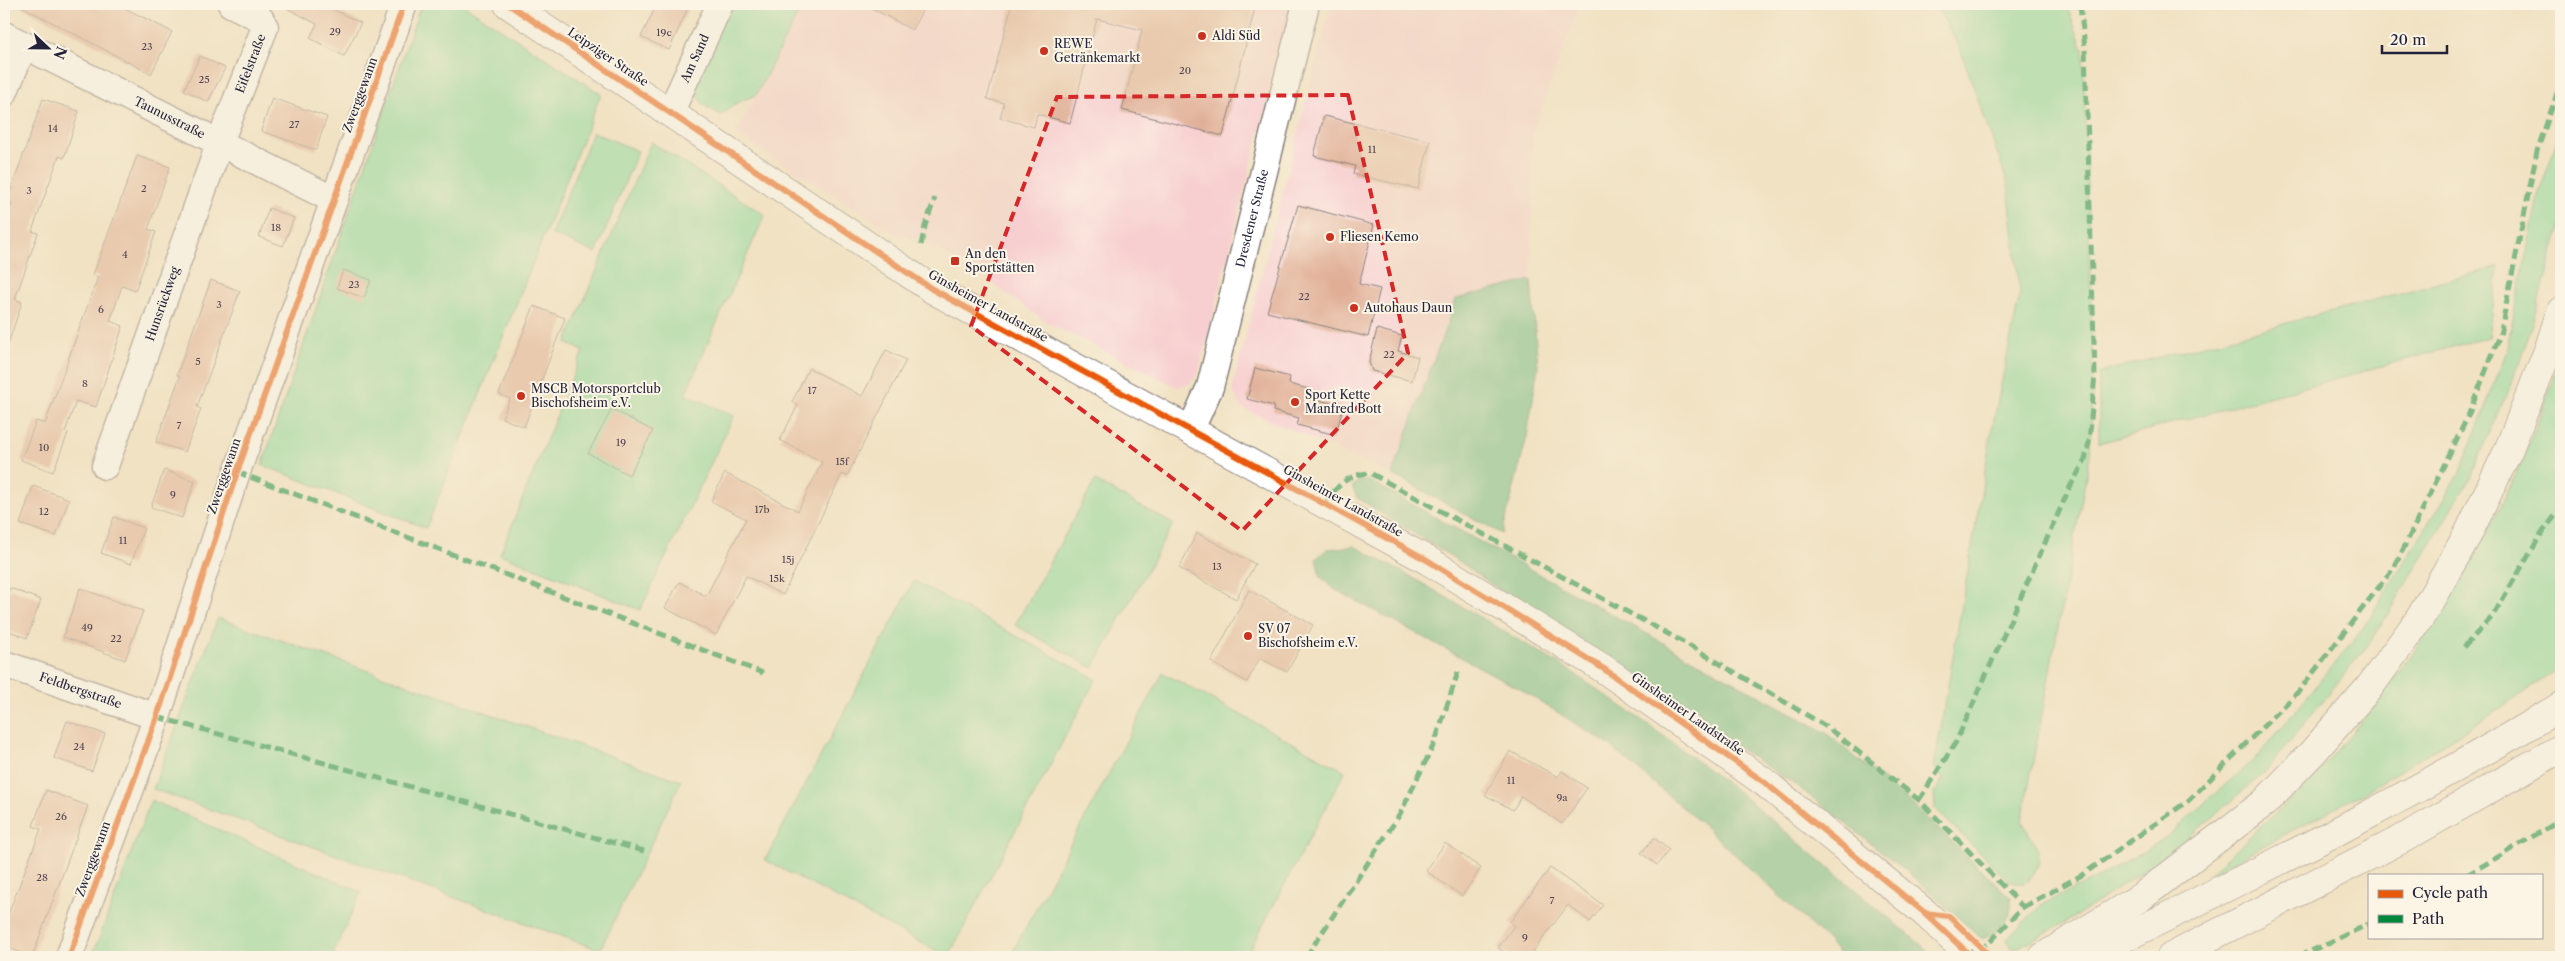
<svg xmlns="http://www.w3.org/2000/svg" width="2565" height="961" viewBox="0 0 2565 961" font-family="'Libre Caslon Text',serif">
  <rect width="100%" height="100%" fill="#fcf5e5"/>
  <filter id="ink" filterUnits="userSpaceOnUse"><feTurbulence type="fractalNoise" baseFrequency=".02" numOctaves="2"/><feDisplacementMap in="SourceGraphic" scale="10" xChannelSelector="R" yChannelSelector="G"/><feConvolveMatrix kernelMatrix="1 2 1 2 8 2 1 2 1" color-interpolation-filters="sRGB"/></filter>
  <filter id="wash" filterUnits="userSpaceOnUse"><feTurbulence type="fractalNoise" baseFrequency=".0096" numOctaves="4" result="noise"/><feDisplacementMap in="SourceGraphic" scale="20" xChannelSelector="R" yChannelSelector="G"/><feGaussianBlur stdDeviation="1.12" result="paint"/><feColorMatrix in="noise" values="0 0 0 0 0 0 0 0 0 0 0 0 0 0 0 0 0 1.4 0 .05"/><feComposite in="paint" operator="in"/></filter>
  <g filter="url(#wash)">
    <rect width="100%" height="100%" fill="#f1e2c3"/>
    <path fill="#f7cfd0" d="M803 4H1292L1198 374 1189 384 1177 387 1045 321 971 268 920 240 896 234 736 134Z
      M1331 4H1580L1533 131 1531 280 1455 299 1392 474 1242 408 1232 390Z"/>
    <path fill="#86dca0" stroke="#547f6e" d="M421 4H462L601 94 426 528 262 465Z
      M730 4H803L756 95 738 102 721 115C703 105 697 103 695 80Z
      M1935 4H2066L2083 49 2093 374 2090 455 2022 821C2036 848 2051 859 2024 884L2008 880 1935 809 1934 793 1943 779 1934 767 1993 424 2020 294 2008 184 1959 46Z
      M2561 128V225L2522 357 2471 477 2372 640 2266 771 2169 854 2070 920 2013 950 2007 939 2041 905 2101 876 2164 839 2258 756 2362 630 2460 472 2506 353 2538 197Z
      M593 132 638 151 596 253 551 234Z
      M651 142 765 215 685 394 734 416 640 610 500 554 583 351 566 343Z
      M2498 267 2489 337 2099 443V373Z
      M2561 357V667L2492 714 2368 790 2207 876C2245 840 2289 804 2323 766 2406 674 2474 569 2524 456 2538 424 2549 390 2561 357Z
      M1095 481 1173 524 1093 668 1015 625Z
      M914 581 1096 679 948 957 765 860Z
      M218 618 681 781 600 950 153 789Z
      M1163 673 1345 771 1246 957H1021L1012 953Z
      M151 800 361 892 332 957H92Z"/>
    <path fill="#6cbc86" stroke="#476f60" d="M1531 280 1538 367 1527 437 1502 534 1392 474 1456 299Z
      M1359 481H1370L1825 732 1912 804 2010 897C2015 917 2001 933 1982 939L1904 869 1797 786 1537 617 1463 564 1357 498 1352 487Z
      M1354 546 1410 576 1566 668 1646 723 1738 792 1936 957H1841L1829 942 1701 823 1605 742 1520 689 1334 589 1320 576 1316 559 1327 549Z"/>
    <g id="blocks">
      <path fill="#e0ad95" d="M17 4H117L172 32 151 74Z
        M279 4H322L361 23 344 56 310 38 317 24Z
        M657 4H690L669 50 641 37Z
        M864 4H926L912 30Z
        M1012 4H1256L1223 136 1122 110 1142 30 1097 19 1070 123 1037 114 1034 127 1000 118 1004 103 987 99Z
        M200 56 225 68 208 102 184 90Z
        M272 98 327 117 316 150 261 131Z
        M43 99 79 111 64 158 59 156 32 231 38 233 15 299 22 302 7 347H4V228L12 203 7 201Z
        M1324 116 1430 141 1418 189 1353 174 1355 166 1314 156Z
        M137 156 170 167 148 229 156 232 135 291 122 286 110 321 123 326 96 407 76 401 65 432 68 433 53 472 21 460 36 421 45 424 98 277 93 275Z
        M1298 205 1374 225 1359 284 1380 289 1368 337 1267 312Z
        M269 208 294 218 283 246 259 237Z
        M343 270 371 280 364 298 337 288Z
        M211 280 240 291 197 407 201 409 185 452 156 442 180 376 177 375Z
        M534 306 565 318 524 427 502 418 510 399 499 394Z
        M1377 329 1402 336 1398 351 1418 357 1412 381 1372 371 1369 362Z
        M886 350 906 360 847 476 842 474 783 595 746 576 716 635 665 608 679 582 706 596 746 519 711 501 725 473 798 511 822 462 780 440 798 405 792 402 809 368 862 396Z
        M1255 368 1290 377 1289 384 1313 390 1311 398 1343 406 1336 435 1297 425 1299 418 1273 411 1274 406 1247 399Z
        M612 409 653 431 629 475 588 453Z
        M164 470 195 481 182 518 151 507Z
        M33 486 69 499 56 536 20 524Z
        M114 517 144 528 131 564 101 553Z
        M1197 533 1255 564 1236 599 1179 568Z
        M10 588 41 600 27 638 4 629V604Z
        M80 588 143 611 125 660 63 637Z
        M1249 590 1313 625 1287 672 1260 658 1247 682 1211 662Z
        M67 721 105 734 92 771 54 758Z
        M1510 751 1558 777 1562 771 1587 788 1562 824 1521 796 1513 810 1485 795Z
        M46 790 88 806 32 957 4 946V925L41 829 33 826Z
        M1654 838 1669 850 1657 865 1641 853Z
        M1445 843 1481 868 1462 896 1426 871Z
        M1550 868 1603 905 1590 922 1568 905 1529 957H1511L1498 948 1514 926 1510 922Z"/>
    </g>
  </g>
  <g filter="url(#ink)">
    <use href="#blocks" fill-opacity="0" stroke="#8a827f" stroke-width="1"/>
    <g fill="none" stroke-linecap="round" stroke-linejoin="round">
      <defs>
        <g id="minor">
          <path id="s1" d="M4 35 334 200"/>
          <path d="M4 93 24 45"/>
          <path id="s2" d="M670 113 720 4"/>
          <path id="s3" d="M1191 429 1210 387 1306 4"/>
          <path id="s4" d="M105 466 220 142 265 27 260 18 231 4"/>
          <path id="s5" d="M4 664 157 717"/>
          <path d="M69 957 157 717 237 472 404 4"/>
        </g>
        <path id="major" d="M508 4 932 289 1427 560 1604 669 1764 782 1925 913 1972 957"/>
        <path id="highway" d="M2043 957 2141 897 2264 803 2312 753 2368 689 2420 618 2468 534 2508 451 2549 348 2561 311
          M2085 957C2246 878 2407 800 2561 706
          M2171 957 2404 838 2561 748"/>
      </defs>
      <use href="#minor" stroke="#8a827f" stroke-width="29"/>
      <use href="#major" stroke="#8a827f" stroke-width="30"/>
      <use href="#highway" stroke="#8a827f" stroke-width="30"/>
      <use href="#minor" stroke="#fff" stroke-width="26"/>
      <use href="#major" stroke="#fff" stroke-width="28"/>
      <use href="#highway" stroke="#fff" stroke-width="28"/>
      <path stroke="#00873e" stroke-width="5" stroke-dasharray="10 5" stroke-linecap="butt" d="M921 245 925 226 935 198
        M237 472 763 673
        M1324 504C1339 485 1345 475 1370 473L1685 643 1827 727 1919 800 2023 907 1988 944 1957 957
        M2464 647 2492 617 2542 533 2561 508
        M157 717 644 851
        M1919 800 1956 742 2070 487 2085 460 2089 442 2095 374 2085 48 2080 4
        M2467 875 2561 820
        M2023 907 2082 875 2188 801 2299 691 2395 566 2468 416 2500 335 2537 151 2561 82
        M1306 957 1400 814 1435 742 1458 672
        M2298 957 2369 924"/>
      <defs>
        <path id="cycleway" d="M508 4 932 289 1427 560 1604 669 1764 782 1925 913 1972 957
          M1925 913 1949 916 1991 957
          M69 957 157 717 237 472 404 4"/>
      </defs>
      <use href="#cycleway" stroke="#fcf5e5" stroke-width="9"/>
      <use href="#cycleway" stroke="#e8590c" stroke-width="6"/>
    </g>
  </g>
  <path d="M0 0H2565V961H0ZM1348 95 1408 353 1242 531 971 326 1057 97Z" fill="#f1e2c3" fill-opacity=".55" fill-rule="evenodd"/>
  <path fill="none" stroke="#d62828" stroke-width="4" stroke-dasharray="10 6" stroke-linejoin="round" d="M1348 95 1408 353 1242 531 971 326 1057 97Z"/>
  <g fill="#c8321e" stroke="#fcf5e5" stroke-width="2">
    <circle cx="1202" cy="36" r="5"/>
    <circle cx="1044" cy="51" r="5"/>
    <circle cx="1330" cy="237" r="5"/>
    <rect x="950" y="256" width="10" height="10" rx="2.5"/>
    <circle cx="1354" cy="308" r="5"/>
    <circle cx="521" cy="396" r="5"/>
    <circle cx="1295" cy="402" r="5"/>
    <circle cx="1248" cy="636" r="5"/>
  </g>
  <g text-anchor="middle" stroke-width="4" stroke-linejoin="round" paint-order="stroke">
    <g font-size="10" fill="#524552">
      <text x="335" y="35">29</text>
      <text x="664" y="36">19c</text>
      <text x="147" y="50">23</text>
      <text x="1185" y="74">20</text>
      <text x="204" y="83">25</text>
      <text x="294" y="128">27</text>
      <text x="53" y="132">14</text>
      <text x="1372" y="153">11</text>
      <text x="144" y="192">2</text>
      <text x="29" y="194">3</text>
      <text x="276" y="231">18</text>
      <text x="125" y="258">4</text>
      <text x="354" y="288">23</text>
      <text x="1304" y="300">22</text>
      <text x="219" y="308">3</text>
      <text x="101" y="313">6</text>
      <text x="1389" y="358">22</text>
      <text x="198" y="365">5</text>
      <text x="85" y="387">8</text>
      <text x="812" y="394">17</text>
      <text x="179" y="429">7</text>
      <text x="621" y="446">19</text>
      <text x="44" y="451">10</text>
      <text x="842" y="465">15f</text>
      <text x="173" y="498">9</text>
      <text x="762" y="513">17b</text>
      <text x="44" y="515">12</text>
      <text x="123" y="544">11</text>
      <text x="788" y="563">15j</text>
      <text x="1217" y="570">13</text>
      <text x="777" y="582">15k</text>
      <text x="87" y="631">49</text>
      <text x="116" y="642">22</text>
      <text x="79" y="750">24</text>
      <text x="1511" y="784">11</text>
      <text x="1562" y="801">9a</text>
      <text x="61" y="820">26</text>
      <text x="42" y="881">28</text>
      <text x="1552" y="904">7</text>
      <text x="1525" y="941">9</text>
    </g>
    <g font-size="12" fill="#22223b" stroke="#fcf5e5" text-anchor="start">
      <text x="1212" y="40">Aldi Süd</text>
      <text x="1054" y="48">REWE<tspan x="1054" dy="14">Getränkemarkt</tspan></text>
      <text x="1340" y="241">Fliesen Kemo</text>
      <text x="965" y="258">An den<tspan x="965" dy="14">Sportstätten</tspan></text>
      <text x="1364" y="312">Autohaus Daun</text>
      <text x="531" y="393">MSCB Motorsportclub<tspan x="531" dy="14">Bischofsheim e.V.</tspan></text>
      <text x="1305" y="399">Sport Kette<tspan x="1305" dy="14">Manfred Bott</tspan></text>
      <text x="1258" y="633">SV 07<tspan x="1258" dy="14">Bischofsheim e.V.</tspan></text>
    </g>
    <g font-size="12" fill="#22223b" stroke="#fcf5e5">
      <text transform="translate(608 57) rotate(34)" y="4">Leipziger Straße</text>
      <text dy="4" stroke="none"><textPath href="#s2" startOffset="60">Am Sand</textPath></text>
      <text dy="4" stroke="none"><textPath href="#s4" startOffset="428">Eifelstraße</textPath></text>
      <text transform="translate(360 95) rotate(-70)" y="4">Zwerggewann</text>
      <text dy="4" stroke="none"><textPath href="#s1" startOffset="185">Taunusstraße</textPath></text>
      <text dy="4" stroke="none"><textPath href="#s3" startOffset="220">Dresdener Straße</textPath></text>
      <text dy="4" stroke="none"><textPath href="#s4" startOffset="172">Hunsrückweg</textPath></text>
      <text transform="translate(988 306) rotate(29)" y="4">Ginsheimer Landstraße</text>
      <text transform="translate(224 476) rotate(-71)" y="4">Zwerggewann</text>
      <text transform="translate(1343 501) rotate(29)" y="4">Ginsheimer Landstraße</text>
      <text dy="4" stroke="none"><textPath href="#s5" startOffset="81">Feldbergstraße</textPath></text>
      <text transform="translate(1688 714) rotate(35)" y="4">Ginsheimer Landstraße</text>
      <text transform="translate(93 859) rotate(-70)" y="4">Zwerggewann</text>
    </g>
  </g>
  <rect width="2565" height="961" fill="none" stroke="#fcf5e5" stroke-width="20"/>
  <rect x="2368" y="874" width="175" height="65" fill="#fcf5e5" stroke="#a5a1a1"/>
  <rect x="2378" y="890" width="25" height="8" fill="#e8590c" stroke="#a5a1a1"/>
  <text x="2412" y="898" font-size="15" fill="#22223b">Cycle path</text>
  <rect x="2378" y="915" width="25" height="8" fill="#00873e" stroke="#a5a1a1"/>
  <text x="2412" y="924" font-size="15" fill="#22223b">Path</text>
  <g transform="translate(48 48) rotate(112)" stroke="#fcf5e5" stroke-width="4" paint-order="stroke">
  <path d="M0-4L9 19L0 12L-9 19Z" fill="#22223b"/>
  <text y="-8" font-size="14" font-weight="bold" text-anchor="middle" fill="#22223b">N</text>
  </g>
  <path d="M2382 45v8h65v-8" fill="none" stroke="#22223b" stroke-width="2.5"/>
  <text x="2390" y="45" font-size="15" fill="#22223b" stroke="#fcf5e5" stroke-width="4" paint-order="stroke">20 m</text>
</svg>
